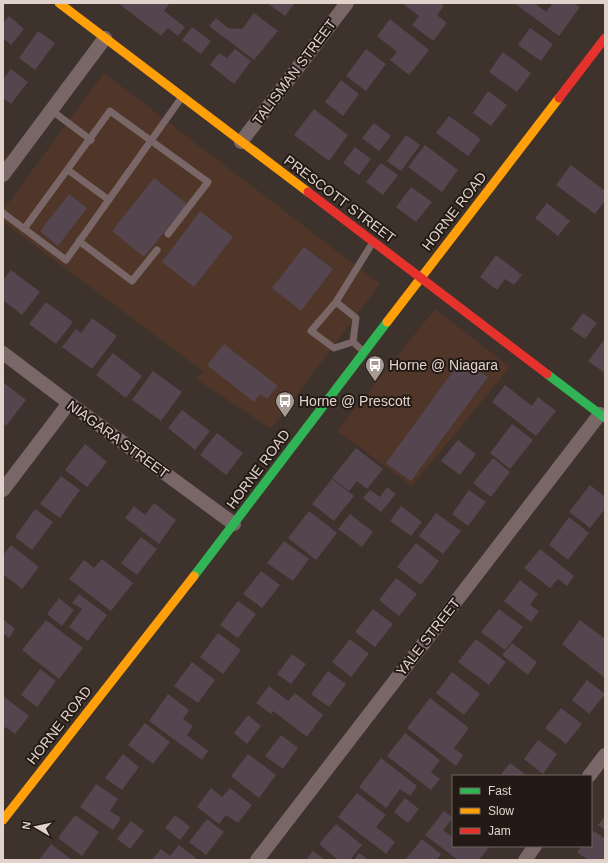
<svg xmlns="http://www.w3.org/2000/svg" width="608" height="863" viewBox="0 0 608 863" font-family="Arial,sans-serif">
  <rect width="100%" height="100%" fill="#3e322c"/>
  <path fill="#503529" d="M104 73 380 284 271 429 196 379 203 371 3 222V210Z
    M435 309 510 367 412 486 337 431Z"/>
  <path fill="#54454f" d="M118 3H170L164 11 185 27 178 36 168 28 161 36Z
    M267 3H295L285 16Z
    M402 3H440L444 6 437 15 447 23 433 41 412 25 419 16Z
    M514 3H538L537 5 546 12 553 3H574L580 7 559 36Z
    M254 13 278 31 254 60 209 26 216 18 228 28 242 29Z
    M9 16 24 29 11 45 3 38V23Z
    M390 19 429 50 409 75 390 60 397 52 377 36Z
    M192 27 211 41 201 54 182 40Z
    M530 28 553 44 541 61 518 45Z
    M38 31 55 43 35 70 19 58Z
    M235 49 251 61 234 84 210 65 219 53 227 58Z
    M366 49 386 64 366 91 346 76Z
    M503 52 531 73 517 92 489 72Z
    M11 69 28 82 11 104 3 98V79Z
    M341 80 359 94 343 116 325 102Z
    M488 91 507 105 491 126 473 113Z
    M314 109 348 135 329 161 294 135Z
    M449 116 481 139 468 156 436 133Z
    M374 123 391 136 379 151 362 138Z
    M406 135 420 145 401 171 387 161Z
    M425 145 458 170 442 192 408 167Z
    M355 147 371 159 359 175 343 163Z
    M381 163 398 175 383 195 366 182Z
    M571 165 605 191V201L595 214 556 185Z
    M154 178 187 204 144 257 112 231Z
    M411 187 432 202 416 222 396 207Z
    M69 194 87 208 58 246 40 231Z
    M547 203 570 221 558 236 535 218Z
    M200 211 233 237 194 287 162 262Z
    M304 247 333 269 301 311 272 288Z
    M496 255 522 275 514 285 505 279 497 290 480 277Z
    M11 270 40 292 22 315 3 300V280Z
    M46 302 73 322 56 344 29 324Z
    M583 313 597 323 585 339 571 329Z
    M92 318 117 336 92 369 62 347 76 329 81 333Z
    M605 339V373L588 361Z
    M224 344 278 386 267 399 260 394 254 402 207 365Z
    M113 353 142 376 126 398 96 375Z
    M462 359 488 377 411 481 386 463Z
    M153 371 182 392 161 421 132 400Z
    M4 383 26 400 6 426 3 424V385Z
    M505 385 532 406 538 397 556 411 536 436 492 402Z
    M182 410 210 431 195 450 168 428Z
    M512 424 533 440 510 469 490 453Z
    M217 433 243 453 226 475 200 455Z
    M458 440 476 454 460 475 441 461Z
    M85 444 107 462 87 487 65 470Z
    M356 448 383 469 367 489 357 481 349 491 332 478Z
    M493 458 510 472 491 497 473 483Z
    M61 476 80 490 60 518 40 504Z
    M332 479 354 496 334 521 312 504Z
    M590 485 605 497V509L590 528 569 512Z
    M387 487 396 494 381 512 363 498 370 490 380 497Z
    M469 490 486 502 468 526 452 514Z
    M154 503 176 520 159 544 125 518 134 506 145 515Z
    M401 506 422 522 411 536 390 521Z
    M35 509 53 522 32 550 15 537Z
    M309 511 337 533 316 560 288 538Z
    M436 513 461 531 443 554 419 536Z
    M350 514 373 532 362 547 338 529Z
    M569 517 589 533 568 560 549 545Z
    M141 537 157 549 137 575 121 563Z
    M284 541 309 559 293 581 267 563Z
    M416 543 439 561 421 585 397 567Z
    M11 545 39 567 22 589 3 574V555Z
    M540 549 574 576 567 586 558 579 550 588 524 568Z
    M102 559 133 583 111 611 69 579 84 560 94 568Z
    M261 571 280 585 262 608 243 594Z
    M396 578 417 594 399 616 379 600Z
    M520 580 538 594 530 605 539 611 531 622 504 601Z
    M79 594 107 615 88 641 69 627 82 609 72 603Z
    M59 598 74 610 62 626 47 614Z
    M238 601 256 614 238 638 220 625Z
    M373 609 393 624 375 647 355 632Z
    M499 609 523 627 505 650 481 632Z
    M3 619 15 629 9 638 3 633Z
    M46 620 83 648 59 679 22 650Z
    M580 620 605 639V678L562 644Z
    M218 633 241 650 223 674 200 657Z
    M350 639 369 654 351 677 332 662Z
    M476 639 506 662 489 685 458 662Z
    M512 643 537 662 528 675 502 655Z
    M292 654 306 664 291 684 277 674Z
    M192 662 215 680 198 703 174 686Z
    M40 669 56 681 37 707 21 695Z
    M328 671 346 684 329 707 311 694Z
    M452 672 480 694 464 715 436 693Z
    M587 680 605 694 589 714 572 700Z
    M269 686 288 701 295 693 323 715 307 737 273 711 271 714 256 703Z
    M168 694 189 710 183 719 193 726 187 735 208 751 202 760 149 721Z
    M3 696 29 716 15 734 6 727 3 730Z
    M430 698 469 728 454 748 463 755 456 766 407 728Z
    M561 708 582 724 566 744 545 728Z
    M248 715 261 726 247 744 234 733Z
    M145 723 170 742 153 764 128 745Z
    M405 733 440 760 431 772 440 779 431 790 387 756Z
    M281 735 298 748 283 769 265 756Z
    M538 740 557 754 543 774 524 759Z
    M123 754 139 767 122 790 105 778Z
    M248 754 276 775 259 798 231 776Z
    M381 758 417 786 410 796 400 789 386 808 359 787Z
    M510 763 528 776H500Z
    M96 784 118 799 110 811 121 818 113 830 80 807Z
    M211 788 222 797 230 788 252 805 238 823 226 815 219 824 197 807Z
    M357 793 386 815 376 827 395 842 386 854 338 817Z
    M405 798 419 809 408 823 394 812Z
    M444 811 453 818 443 830 453 837V846H490L479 860H458L425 835Z
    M75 815 99 832 82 856 58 838Z
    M175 815 190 827 180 840 165 828Z
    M605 816V830L598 825Z
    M207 819 224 832 206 855 189 842Z
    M131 821 144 831 130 849 117 839Z
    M336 824 362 845 350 860H338L319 844Z
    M594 831 605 839V860H588L577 852 582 846H591V834Z
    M422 839 441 854 437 860H405Z
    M51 844 72 860H39Z
    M179 845 198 860H152L161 849 170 856Z
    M313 851 325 860H306Z
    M359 853 369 860H354Z"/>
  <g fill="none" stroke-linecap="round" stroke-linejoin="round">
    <path stroke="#796666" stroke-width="7" d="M51 110 91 140
      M68 170 109 200
      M3 213 66 260 182 97
      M24 229 110 111 208 182 168 234
      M79 241 132 281 157 250
      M336 302 356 318 353 342
      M362 350 353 342 334 348 311 331 336 302 373 242"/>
    <path stroke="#796666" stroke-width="14" d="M241 142 347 3
      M3 175 105 38
      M3 353 69 403 234 524
      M3 490 69 403
      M589 776 605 755
      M257 860 600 414
      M525 860 535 846"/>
    <path stroke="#30b455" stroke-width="9" d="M547 374 605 418
      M194 576 387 322"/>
    <path stroke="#ff9f0a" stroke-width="9" d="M59 3 308 192
      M387 322 559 98
      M3 820 194 576"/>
    <path stroke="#e5322d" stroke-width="9" d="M559 98 605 38
      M308 192 547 374"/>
  </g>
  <defs>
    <symbol id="bus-pin" viewBox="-11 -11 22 30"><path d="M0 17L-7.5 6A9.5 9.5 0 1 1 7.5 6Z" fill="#a89b94" stroke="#241a15"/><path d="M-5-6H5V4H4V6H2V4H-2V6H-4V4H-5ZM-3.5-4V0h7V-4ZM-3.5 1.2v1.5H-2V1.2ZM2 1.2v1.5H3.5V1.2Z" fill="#fff"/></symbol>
  </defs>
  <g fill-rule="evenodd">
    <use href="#bus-pin" x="364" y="354" width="22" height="30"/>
    <use href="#bus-pin" x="274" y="390" width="22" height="30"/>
  </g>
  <g text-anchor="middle" stroke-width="4" stroke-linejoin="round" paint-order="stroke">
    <g font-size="14" fill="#e1d3cc" stroke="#241a15">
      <text transform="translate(294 72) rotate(-53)" y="5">TALISMAN STREET</text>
      <text transform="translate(340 199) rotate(37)" y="5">PRESCOTT STREET</text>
      <text transform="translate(454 211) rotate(-52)" y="5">HORNE ROAD</text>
      <text transform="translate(118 439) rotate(36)" y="5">NIAGARA STREET</text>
      <text transform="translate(258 469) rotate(-53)" y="5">HORNE ROAD</text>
      <text transform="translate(428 637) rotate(-52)" y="5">YALE STREET</text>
      <text transform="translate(59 725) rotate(-52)" y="5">HORNE ROAD</text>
    </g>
    <g font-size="14" fill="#e1d3cc" stroke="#241a15" text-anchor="start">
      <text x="389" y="370">Horne @ Niagara</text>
      <text x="299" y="406">Horne @ Prescott</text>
    </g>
  </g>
  <rect width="608" height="863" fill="none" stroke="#e1d3cc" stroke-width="8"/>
  <rect x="452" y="775" width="140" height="72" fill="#241a15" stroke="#70645e"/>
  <rect x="460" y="788" width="20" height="6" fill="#30b455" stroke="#70645e"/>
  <text x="488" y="795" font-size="12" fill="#e1d3cc">Fast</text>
  <rect x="460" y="808" width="20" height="6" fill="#ff9f0a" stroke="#70645e"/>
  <text x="488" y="815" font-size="12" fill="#e1d3cc">Slow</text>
  <rect x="460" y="828" width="20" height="6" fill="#e5322d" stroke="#70645e"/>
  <text x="488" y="835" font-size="12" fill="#e1d3cc">Jam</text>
  <g transform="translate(36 827) rotate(279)" stroke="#241a15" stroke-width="3" paint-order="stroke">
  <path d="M0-3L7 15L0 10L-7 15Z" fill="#e1d3cc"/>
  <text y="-6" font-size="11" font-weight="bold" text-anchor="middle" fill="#e1d3cc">N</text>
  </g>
</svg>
